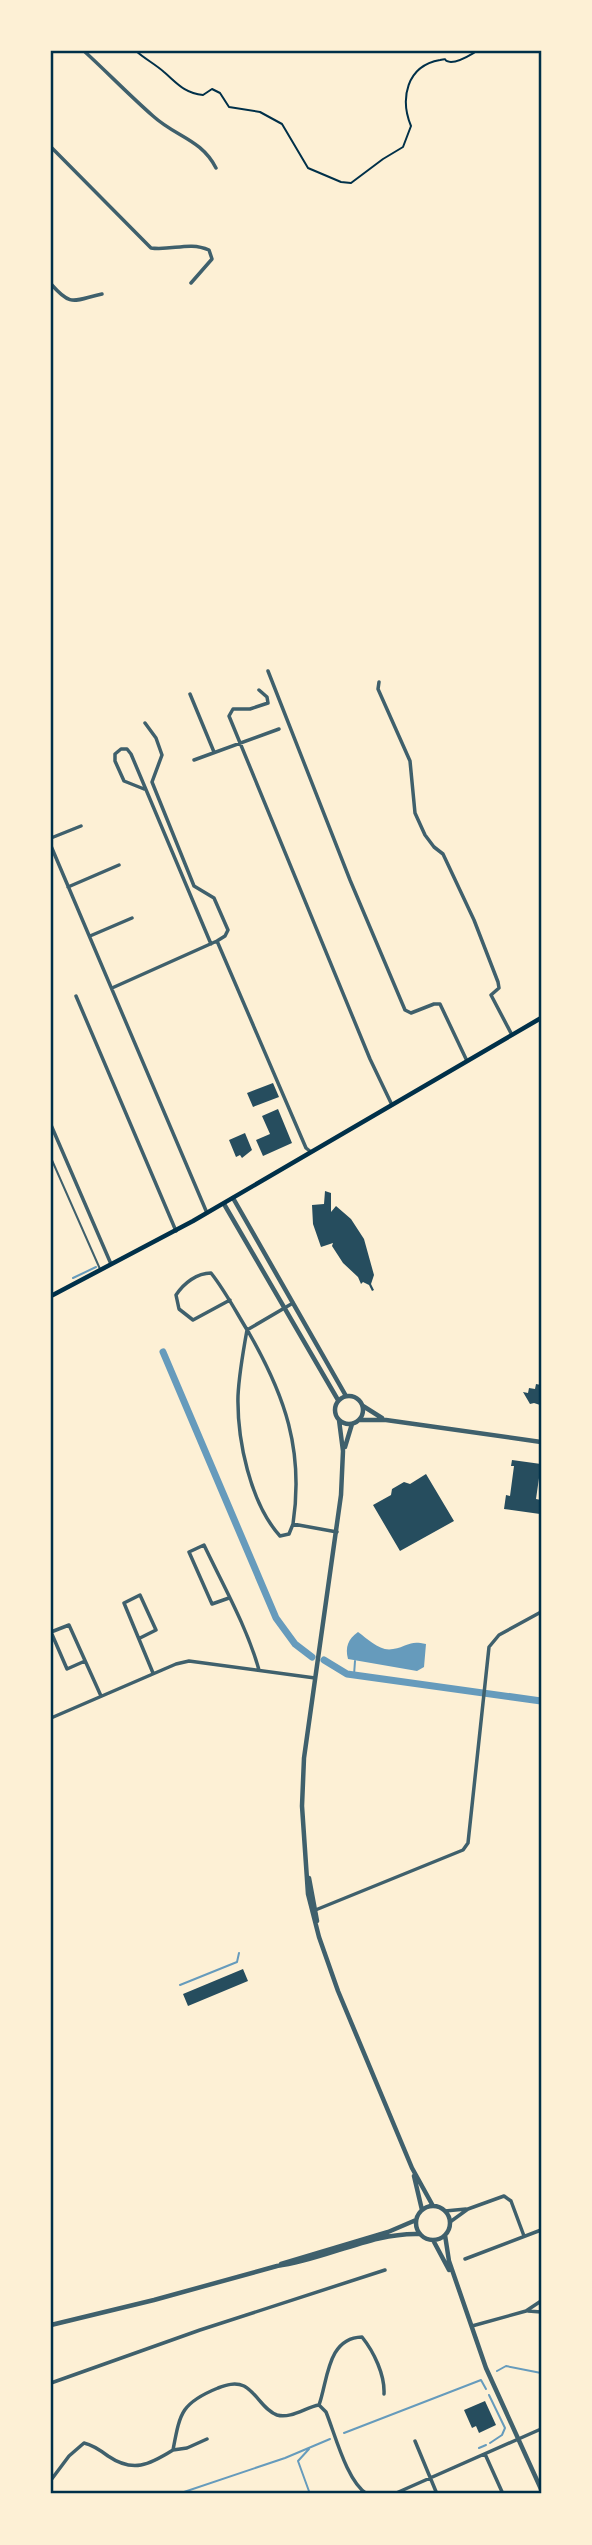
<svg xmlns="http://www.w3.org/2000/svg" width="592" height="2545" viewBox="0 0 592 2545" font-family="'Roboto Serif',serif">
  <rect width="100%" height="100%" fill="#fdf0d5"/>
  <path fill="#669bbc" d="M358 1632C368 1639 380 1652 393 1649 409 1646 409 1640 426 1644L424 1667 417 1671 348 1659C345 1647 348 1639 358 1632Z"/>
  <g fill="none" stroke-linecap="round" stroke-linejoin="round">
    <path stroke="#669bbc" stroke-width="2" d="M73 1278 96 1267
      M354 1675 355 1661
      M180 1985 237 1962 239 1953
      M497 2371 506 2366 541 2373
      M489 2395 505 2428 502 2435 490 2443
      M344 2433 481 2380 486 2389
      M479 2448 486 2445
      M309 2449 298 2461 310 2494
      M178 2494 285 2458 330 2439"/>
    <path stroke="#669bbc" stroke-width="7" d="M163 1352 276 1618 295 1644 312 1657
      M324 1660 347 1674 541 1701"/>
  </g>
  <path fill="#264d5e" d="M273 1083 279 1097 253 1107 247 1093Z
    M278 1109 292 1143 263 1156 256 1140 270 1134 262 1116Z
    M245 1133 252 1150 242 1158 240 1155 236 1157 229 1140Z
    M325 1191 331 1193V1212L336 1206 351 1219 364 1239 374 1275 371 1284 374 1290 372 1291 369 1285 363 1282 361 1284 358 1277 343 1263 332 1246 333 1243 321 1247 313 1224 312 1205 324 1204Z
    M536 1384 541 1385 540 1405 534 1403 530 1404 523 1392 528 1393 529 1388 535 1389Z
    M512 1460 541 1464 536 1499 541 1500 540 1514 504 1509 506 1495 510 1496 514 1466H511Z
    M426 1474 454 1521 400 1551 373 1505 391 1495 392 1489 404 1482 410 1484Z
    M243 1969 248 1981 188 2006 183 1994Z
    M485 2401 496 2425 479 2433 476 2426 472 2428 464 2410Z"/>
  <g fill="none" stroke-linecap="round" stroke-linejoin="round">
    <path stroke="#003049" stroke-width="2" d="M136 51C145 59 155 64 164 72 177 83 184 93 203 95L212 89 220 93 229 107 260 112 282 124 308 168 341 182 351 183 383 159 403 147 411 126C400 99 406 66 440 60 450 58 441 61 451 62 460 62 470 55 477 51"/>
    <path stroke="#3f606c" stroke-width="2" d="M51 1158 100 1269"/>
    <path stroke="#3f606c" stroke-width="3.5" d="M84 51C107 72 129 95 153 116 176 137 201 139 216 168
      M51 147 151 248C172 251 189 241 209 250L212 259 191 283
      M51 284C72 308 74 300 102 294
      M268 671 350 880 405 1010 411 1013 434 1004H440L467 1061
      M379 682 378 689 410 761 415 813 425 835 434 847 443 854 474 920 498 982 499 988 491 995 512 1035
      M259 690 267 697 268 703 250 709H233L229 716 370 1059 392 1105
      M190 694 214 752
      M194 760 279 729
      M144 789 124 781 115 761V754L121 749H127L131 754 211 944
      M51 838 81 826
      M51 846 207 1213
      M68 887 119 865
      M90 936 132 918
      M217 941 306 1148 311 1152
      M112 988 217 941 225 936 228 930 214 898 194 886 152 782 162 755 156 738 145 723
      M76 996 176 1231
      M51 1125 111 1264
      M230 1300 193 1320 179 1309 176 1295C184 1283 197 1273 211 1273 226 1292 236 1312 249 1333 285 1396 304 1450 293 1524L289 1534 280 1536C250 1503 237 1439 238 1396 239 1374 243 1352 247 1330
      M247 1330 293 1303
      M293 1524 337 1532
      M229 1598 212 1604 189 1552 204 1545C223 1585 247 1627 259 1670
      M140 1638 156 1630 140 1595 124 1603 153 1673
      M85 1661 67 1669 51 1632 69 1625 101 1696
      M51 1718 176 1664 189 1661 315 1678
      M313 1911 463 1850 468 1843 489 1647 499 1635 541 1612
      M445 2211 466 2209
      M450 2222 468 2209 504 2196 511 2201 524 2236
      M465 2259 541 2230
      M528 2311 541 2312
      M472 2326 526 2311 541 2301
      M51 2383 200 2330 385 2270
      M319 2405C328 2380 327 2338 362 2337 374 2352 385 2375 384 2394
      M415 2441 437 2494
      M173 2450 187 2448 207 2439
      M485 2454 503 2494
      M51 2480 69 2456 84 2443C93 2445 100 2450 108 2456 133 2473 149 2465 173 2450 180 2413 181 2403 218 2388 226 2385 235 2382 244 2386 257 2393 263 2410 277 2415 291 2419 306 2407 319 2405L326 2412C335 2434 347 2482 367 2494
      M394 2494 541 2429"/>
    <path stroke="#3f606c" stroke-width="4.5" d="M233 1198 346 1396
      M224 1204 338 1400
      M335 1410a14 14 0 1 1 28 0a14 14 0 1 1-28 0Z
      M363 1406 382 1418
      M339 1420 343 1451 341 1495 304 1758 302 1806 308 1894 319 1937 338 1991 412 2168 433 2206
      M359 1420H386L541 1442
      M345 1447 352 1424
      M309 1878 317 1921
      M414 2176 422 2210
      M416 2223a17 17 0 1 1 34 0a17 17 0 1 1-34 0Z
      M445 2235 449 2261 486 2368 541 2489
      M433 2240 449 2270
      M281 2264 388 2232 416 2220
      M51 2325 154 2300 277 2266C325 2260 372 2232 420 2234"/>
    <path stroke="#003049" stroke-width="4.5" d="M51 1296 193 1221 541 1018"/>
  </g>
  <rect width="592" height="2545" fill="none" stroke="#fdf0d5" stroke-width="105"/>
  <rect x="52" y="52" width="488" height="2440" fill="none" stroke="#003049" stroke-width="2.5"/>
</svg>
